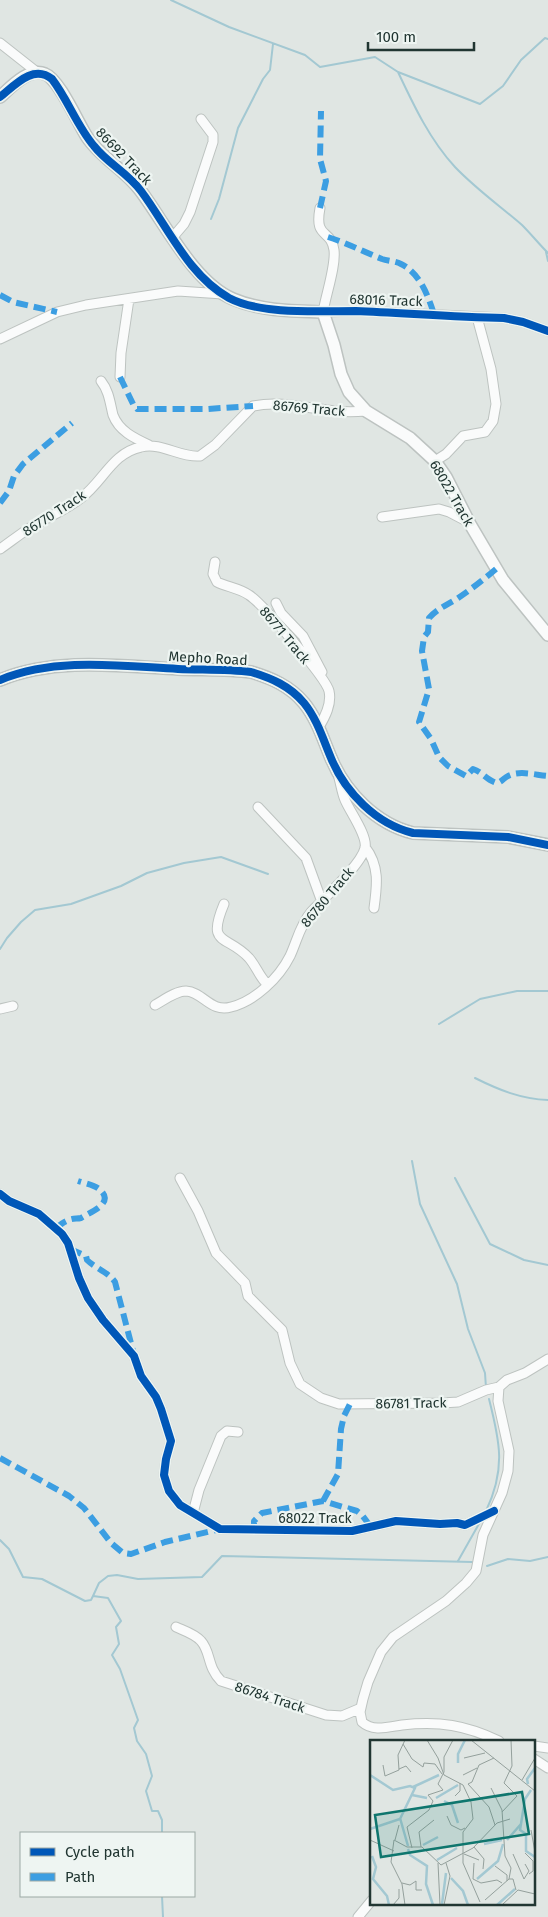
<svg xmlns="http://www.w3.org/2000/svg" width="548" height="1917" viewBox="0 0 548 1917" font-family="'Fira Sans',sans-serif">
  <rect width="100%" height="100%" fill="#e0e6e3"/>
  <g fill="none" stroke-linecap="round" stroke-linejoin="round">
    <path stroke="#a3c8d2" stroke-width="2" d="M171 0 229 27 305 55 320 67 375 57 398 72 480 104 503 86 521 60 545 38 548 39
      M398 72C414 106 430 140 455 167 476 189 500 206 522 225 531 234 539 244 548 253
      M211 219 219 199 238 128 263 79 270 70 273 44
      M546 252 548 261
      M0 949 7 938 21 922 35 910 71 904 121 886 147 873 184 863 221 857 268 874
      M439 1024 480 999 517 991H548
      M475 1078C499 1090 521 1099 548 1100
      M412 1161 420 1204 457 1284 468 1329 485 1373 486 1388
      M455 1178 490 1244 524 1260 548 1265
      M486 1511C506 1469 500 1442 489 1399
      M0 1540 9 1549 23 1577 42 1579 85 1601 91 1600 93 1596 108 1598 121 1621 116 1627 119 1644 112 1655 120 1669 138 1720 134 1728 137 1741 146 1754 152 1776 146 1791 152 1811H158L162 1820V1833
      M458 1561 480 1522
      M487 1566 508 1559 530 1561 548 1557
      M93 1596 99 1583 108 1576 117 1575 138 1579 202 1577 222 1556 472 1562
      M162 1896 163 1917"/>
    <defs>
      <path id="street" d="M0 43 38 73
        M320 208C314 240 331 228 334 250 336 266 326 294 323 312L358 311 504 318 523 322 548 331
        M172 238 184 224 190 212 213 142V135L201 119
        M0 339 57 312 86 305 178 291 223 294
        M120 377 121 353 129 299
        M101 381C109 391 110 403 113 415 119 431 134 438 149 445
        M435 461 446 454 463 436 485 432 493 421 496 404 491 369 477 317
        M382 517 439 509 449 512 470 523
        M0 549C10 542 19 535 28 529 45 518 65 511 81 498 103 482 112 453 141 447 162 442 180 458 200 456L215 445 253 406C278 401 302 407 327 410 340 412 353 412 366 411
        M215 562 213 574 217 582C227 587 239 588 249 595 263 604 326 678 329 691 332 704 325 717 319 727
        M276 603 281 613 303 636 322 672
        M258 807 306 858 322 902
        M365 847C380 866 377 886 374 908
        M224 904C206 947 227 934 249 958 256 966 259 976 267 984
        M155 1005C164 1000 176 991 186 991 203 992 211 1013 231 1007 255 1001 279 978 290 956 297 941 300 925 311 912 324 898 361 865 365 848 368 836 350 812 345 800 342 793 341 785 339 778
        M0 1009 13 1006
        M180 1178 198 1211 216 1253 245 1283 248 1296 282 1330 290 1363 300 1384 321 1398 339 1404 442 1403 458 1402 486 1390 499 1387
        M0 1194 9 1201 39 1214 62 1234 68 1243 79 1278 88 1298 103 1320 134 1356 141 1376 156 1397 161 1409 171 1441 166 1459 164 1475 169 1491 180 1505 220 1529 352 1531 396 1521 440 1524 457 1523 465 1525 494 1511
        M193 1513 199 1490 221 1436 227 1431 238 1432
        M176 1627C185 1631 195 1634 201 1641 211 1652 207 1667 221 1681L326 1715 342 1716 361 1708
        M499 1741C465 1725 440 1721 402 1725 388 1727 373 1732 362 1722L360 1712 363 1699 368 1682 381 1652 393 1637 446 1601 466 1583 476 1571 483 1535 502 1493 508 1471 509 1451 498 1401 499 1387 507 1380 525 1373 548 1359
        M534 1746 548 1748
        M534 1759 548 1768
        M358 1917 372 1900"/>
      <path id="secondary" d="M0 97C11 87 29 67 45 74 59 79 78 123 87 137 101 158 125 170 140 190 165 223 194 283 233 299 261 311 293 311 323 312L334 345 341 374 349 392 366 411 410 438 435 461 446 477 470 524 503 580 548 635
        M0 680C56 657 120 666 178 669 203 670 227 669 251 672 271 678 290 686 304 703 317 719 323 739 331 758 345 792 376 824 413 833L508 837 548 845"/>
    </defs>
    <use href="#street" stroke="#bdc3c0" stroke-width="11"/>
    <use href="#secondary" stroke="#bdc3c1" stroke-width="14"/>
    <use href="#street" stroke="#fafbfb" stroke-width="9"/>
    <use href="#secondary" stroke="#fafbfb" stroke-width="11"/>
    <path stroke="#3c9ee2" stroke-width="6" stroke-dasharray="12 6" stroke-linecap="butt" d="M320 208 326 181 320 159 321 111
      M328 237C347 243 364 252 382 259 388 261 395 261 401 264 420 273 428 296 434 314
      M0 295 13 302 57 312
      M120 377 134 406 137 409H207L253 406
      M0 503 9 491 14 476 23 464 72 423
      M496 569C483 580 469 591 455 600 445 606 437 609 429 618L428 632 424 637 422 651 429 689 419 722 431 739 439 757 448 766 466 776 473 769C482 772 486 779 494 782 500 785 503 778 508 776 520 770 535 775 548 776
      M56 1228C60 1225 65 1221 69 1220 73 1218 77 1219 81 1218 88 1213 117 1203 99 1189 94 1185 84 1183 78 1181
      M70 1249 86 1256 87 1260C95 1268 108 1272 115 1282L133 1351
      M0 1458 69 1496 84 1508 111 1543 123 1553 131 1554 165 1542 220 1529
      M323 1501 338 1474 341 1429 344 1416 350 1404
      M254 1530V1521L262 1513 323 1501 357 1511 362 1515 371 1527"/>
    <defs>
      <path id="cycleway" d="M0 97C15 85 33 64 52 79 68 100 77 126 94 146 107 163 128 173 141 191 168 227 188 275 229 298 261 315 320 311 356 311 405 313 454 317 504 318L523 322 548 331
        M0 680C56 657 120 666 178 669 203 670 227 669 251 672 271 678 290 686 304 703 317 719 323 739 331 758 345 792 376 824 413 833L508 837 548 845
        M0 1194 9 1201 39 1214 62 1234 68 1243 79 1278 88 1298 103 1320 134 1356 141 1376 156 1397 161 1409 171 1441 166 1459 164 1475 169 1491 180 1505 220 1529 352 1531 396 1521 440 1524 457 1523 465 1525 494 1511"/>
    </defs>
    <use href="#cycleway" stroke="#eef5f2" stroke-width="11"/>
    <use href="#cycleway" stroke="#0057b8" stroke-width="8"/>
  </g>
  <g text-anchor="middle" stroke-width="4.5" stroke-linejoin="round" paint-order="stroke">
    <g font-size="14" fill="#213632" stroke="#eef5f2">
      <text transform="translate(124 156) rotate(46)" y="5">86692 Track</text>
      <text transform="translate(386 300) rotate(2)" y="5">68016 Track</text>
      <text transform="translate(309 408) rotate(5)" y="5">86769 Track</text>
      <text transform="translate(452 493) rotate(60)" y="5">68022 Track</text>
      <text transform="translate(54 513) rotate(-33)" y="5">86770 Track</text>
      <text transform="translate(285 635) rotate(50)" y="5">86771 Track</text>
      <text transform="translate(208 658) rotate(3)" y="5">Mepho Road</text>
      <text transform="translate(327 897) rotate(-50)" y="5">86780 Track</text>
      <text transform="translate(411 1403) rotate(-1)" y="5">86781 Track</text>
      <text x="315" y="1523">68022 Track</text>
      <text transform="translate(270 1697) rotate(18)" y="5">86784 Track</text>
    </g>
  </g>
  <g transform="translate(370 1740)">
    <rect width="165" height="165" fill="#e0e6e3"/>
    <path fill="none" stroke="#a3c8d2" stroke-width="2.5" d="M88 23V14L95 0M0 35 23 50 40 46 45 48 30 79 0 89M158 44 157 39 165 28M43 47 69 35M161 50 155 59 150 90 156 94V111L165 117M42 55 57 58M66 58 88 45M74 61 82 65 88 83M30 78 38 106M137 100 151 84M114 104 132 100M53 105 68 97M38 109 40 115 57 126 56 144 63 165M2 116 6 127 3 139 17 156 19 165M67 120 87 108M81 138 93 151 98 165M107 139 128 121 133 104M72 164 76 133M127 165 145 149"/>
    <path fill="none" stroke="#94a09c" stroke-width="1" d="M57 0 68 18 74 35 93 45 101 62 103 79 93 92V123L110 162M101 0 165 51M33 4 42 19 53 27 54 23 65 24 72 34M94 18 115 13M13 25 15 36 29 30 28 15 35 0M29 29 36 26 41 32M93 35 107 28M152 40 165 18M98 44 119 67 125 85M98 44 102 42 109 25 124 18M121 48 132 70 135 116 141 128 139 139M85 56 90 51V43M132 72 147 56 134 43 142 26 141 0M77 76 81 85 91 90 95 88M161 90 165 112M0 100 24 111M25 100 29 85M51 107 49 92 64 80M104 107 114 119 113 129M42 108 37 87 59 70 63 61 58 55 73 50 68 44 74 32V17L83 0M155 113 163 121V131L159 134M94 114 109 120M143 114 154 139 159 131 155 124M68 123 70 165M125 126 137 135V141M103 139 111 143 127 140 132 143M103 139 104 123M32 143 40 145 46 141V150H52M115 160 139 139H143L146 150M23 165 29 158V149M35 165 32 144 21 122 24 100 37 107H52L71 125 103 108 127 83 140 79M74 165 80 136 76 123M132 165 148 150 165 154"/>
    <path fill="#0f766e" fill-opacity="0.15" stroke="#0f766e" stroke-width="2.5" d="M152 52 159 94 11 117 5 75Z"/>
    <rect width="165" height="165" fill="none" stroke="#213632" stroke-width="2.5"/>
  </g>
  <rect x="20" y="1832" width="175" height="65" fill="#eef5f2" stroke="#9ca9a5"/>
  <rect x="30" y="1848" width="25" height="8" fill="#0057b8" stroke="#9ca9a5"/>
  <text x="65" y="1857" font-size="15" fill="#213632">Cycle path</text>
  <rect x="30" y="1873" width="25" height="8" fill="#3c9ee2" stroke="#9ca9a5"/>
  <text x="65" y="1882" font-size="15" fill="#213632">Path</text>
  <path d="M368 42v8h106v-8" fill="none" stroke="#213632" stroke-width="2.5"/>
  <text x="376" y="42" font-size="15" fill="#213632" stroke="#eef5f2" stroke-width="4" paint-order="stroke">100 m</text>
</svg>
